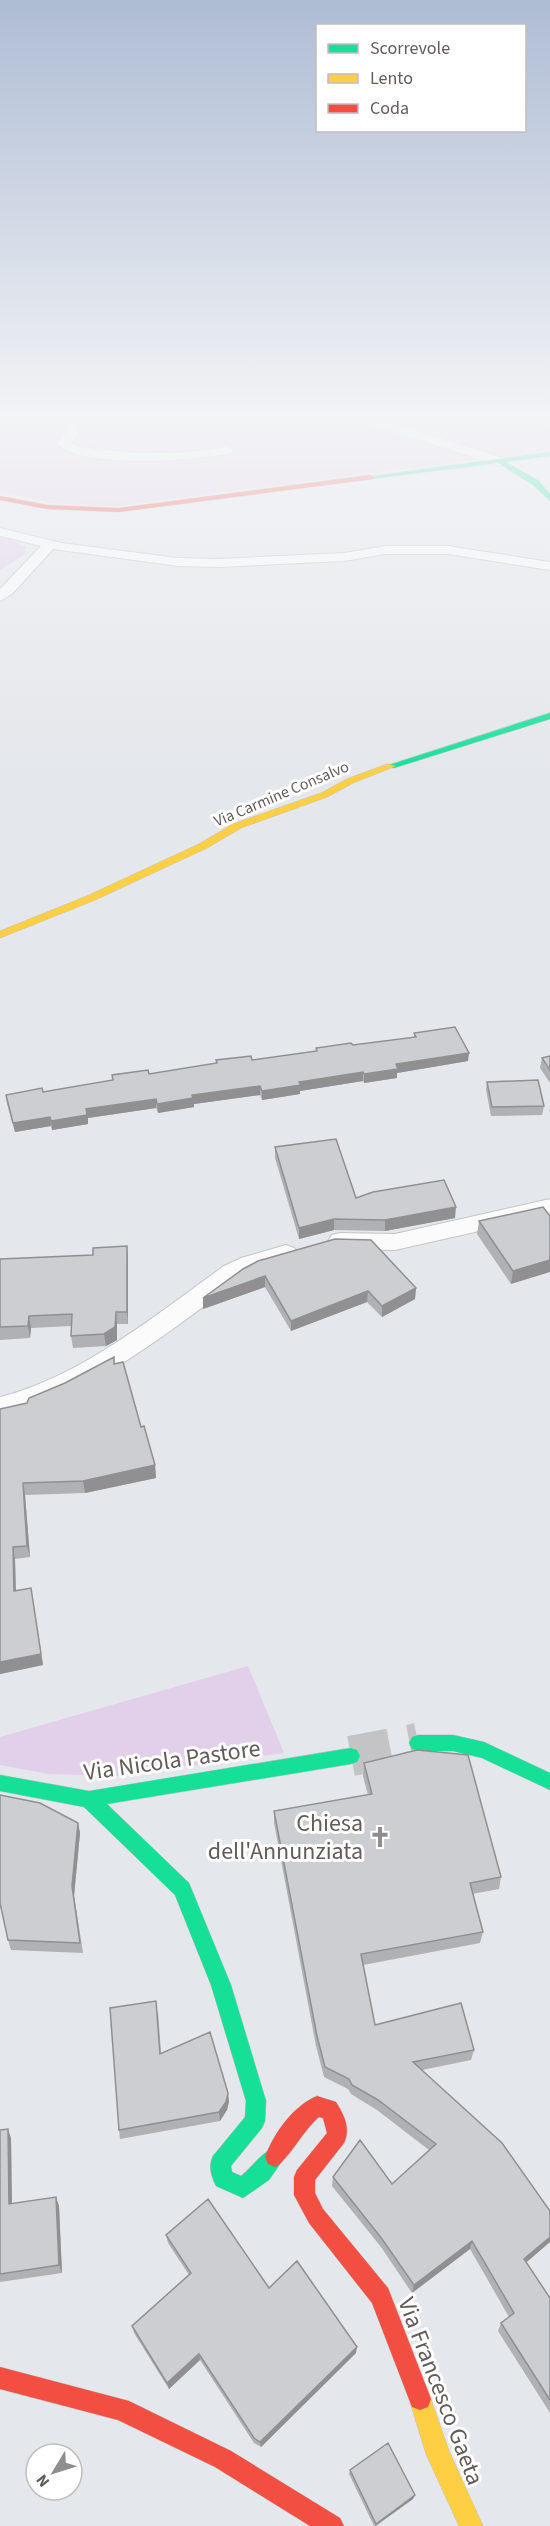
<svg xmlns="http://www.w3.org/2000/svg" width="550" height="2526" viewBox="0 0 550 2526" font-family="'Source Sans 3',sans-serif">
  <rect width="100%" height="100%" fill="#e4e7eb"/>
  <path fill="#e2cfe9" d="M0 422H550V450L118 506 52 503 0 492Z
    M0 535 26 547 24 555 0 570Z
    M248 1666 284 1753 116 1776 49 1774 0 1765V1737Z"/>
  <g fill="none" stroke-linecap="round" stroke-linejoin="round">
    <path stroke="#c4c4c7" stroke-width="40" stroke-dasharray="40 20" stroke-linecap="butt" d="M351 1756 418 1743"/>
    <defs>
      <path id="street" d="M63 422H75L79 432 71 443 80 447C130 454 178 457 228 446L234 450 232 453C198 461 82 469 57 444L67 432Z
        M372 422H390L505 459 507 462 501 466 497 465 374 425Z
        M0 528 61 543 178 558 220 559 344 553 386 546H448L550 562V570L448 554H386L344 561 220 567 178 566 53 549 12 594 0 601V589L41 546 0 536Z
        M550 1199V1215L395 1250 340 1249 332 1247 328 1241 332 1235 340 1233 395 1234Z
        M286 1245 294 1248 298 1254 294 1260 257 1271 242 1278C167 1333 92 1395 0 1417V1397C81 1377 157 1314 224 1266L241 1258Z"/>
      <path id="fast" d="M550 452V456L506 462 539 481 550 494V501L533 485 498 463 370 479 366 477Z
        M550 713V719L394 768 386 766Z
        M418 1735H453L484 1742 550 1773V1790L482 1758 453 1751H418L412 1749 409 1743 412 1737Z
        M351 1748 357 1750 360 1756 357 1762 351 1764 107 1804 189 1883 231 1985 266 2101 265 2121 262 2128 231 2166 232 2172 241 2176C252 2167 262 2152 275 2147L282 2150 285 2157 269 2180 243 2198 216 2186C211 2176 208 2166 213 2156L245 2117 246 2101 211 1985 175 1895 84 1807 0 1791V1775L89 1791Z"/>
      <path id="slow" d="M388 764 396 766 353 783 327 797 241 828 207 848 95 900 0 938V931L87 896 199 844 233 824 321 793 347 779Z
        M420 2388 428 2391 449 2451 483 2526H459L426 2454 409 2399 412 2391Z"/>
      <path id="jam" d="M370 475 374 477 373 479 119 512 47 509 0 500V496L47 505 119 508Z
        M317 2096 336 2102C344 2115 351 2128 344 2143L315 2180V2193L323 2209 388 2288 431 2399 428 2407 420 2410 412 2407 372 2303 309 2223 294 2195V2177L297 2170 327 2133 323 2118 319 2117C304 2129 287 2162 275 2167L268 2164 265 2157C274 2133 293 2106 317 2096Z
        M0 2367 129 2401 231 2451 340 2518 344 2526H310L215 2467 118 2420 0 2389Z"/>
    </defs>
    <use href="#street" stroke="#c4c5c6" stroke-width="2"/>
    <use href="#fast" stroke="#c4c3c4" stroke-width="1"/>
    <use href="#slow" stroke="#c4c3c4" stroke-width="1"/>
    <use href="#jam" stroke="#c4c3c4" stroke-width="1"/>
    <use href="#street" fill="#fbfbfc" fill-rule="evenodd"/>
    <use href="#fast" fill="#16e098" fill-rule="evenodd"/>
    <use href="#slow" fill="#ffcf43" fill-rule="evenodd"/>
    <use href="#jam" fill="#f24e42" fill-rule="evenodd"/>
  </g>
  <path fill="#b0b1b4" d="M414 1033 468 1061 397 1073V1078L364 1083 363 1081 300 1091V1094L262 1100 260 1095 194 1104V1107L158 1113 156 1108 88 1118V1124L52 1130 51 1126 15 1132 7 1104 6 1095 43 1092 112 1080V1075L149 1074 216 1063V1060H252L316 1051V1048L353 1045 414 1037Z
    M550 1056V1083L540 1068 542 1058Z
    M487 1082 544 1106 542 1115 491 1116 486 1090Z
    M275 1147 356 1198 455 1218 385 1231 334 1230 299 1239 275 1158Z
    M543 1207 511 1284 477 1234 479 1221Z
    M0 1259H128V1324H117V1340L106 1346 73 1348 71 1336V1326L31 1328 30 1338 0 1340Z
    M243 1269 416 1288 415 1299 382 1317 367 1302 291 1331 265 1287 203 1309Z
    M114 1357 115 1364 141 1427 155 1465 156 1478 85 1493 25 1495 30 1557 15 1559 16 1591 33 1600 43 1665 0 1674 27 1403Z
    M364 1763 501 1877 499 1889 472 1894 483 1932 480 1943 363 1965 375 2025 474 2050 471 2060 422 2070 550 2242 526 2262 550 2298V2413L498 2331 501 2323 509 2317 470 2249 412 2293 381 2247 332 2186 333 2177 392 2184 429 2150 377 2110 351 2094 348 2089 324 2077 316 2046 274 1823V1811L368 1795 363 1776Z
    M78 1823 80 1833 74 1896 83 1953 11 1950 8 1940Z
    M158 2011 161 2053 229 2101 227 2110 220 2121 120 2139 119 2130Z
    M0 2130 11 2138 12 2204 56 2197 59 2206 62 2273 0 2282Z
    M166 2235 269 2288 356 2353 261 2447 254 2443 200 2360 169 2389 134 2333 132 2326 189 2275 168 2243Z
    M350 2470 415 2495 413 2499 376 2526H374L349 2474Z"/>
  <path fill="#909092" d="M469 1053 468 1061 397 1073V1078L364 1083V1074L396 1064Z
    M363 1072V1081L300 1091V1094L262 1100V1091L299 1082Z
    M260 1086V1095L194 1104V1107L158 1113 157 1104 192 1095Z
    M156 1099V1108L88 1118V1124L52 1130 51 1121 86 1109Z
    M50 1117 51 1126 15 1132 13 1123Z
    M456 1207 455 1218 385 1231V1220Z
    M334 1219V1230L299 1239V1228Z
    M127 1246 128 1259V1324L127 1312Z
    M550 1260V1272L511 1284 513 1271Z
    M265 1276V1287L203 1309V1298Z
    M416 1288 415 1299 382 1317V1306Z
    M368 1291 367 1302 291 1331V1321Z
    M116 1312 117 1324V1340L106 1346 104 1334Z
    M29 1316 31 1328 30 1338 28 1326Z
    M155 1465 156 1478 85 1493 83 1481Z
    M23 1483 25 1495 30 1557 27 1546Z
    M13 1547 15 1559 16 1603 14 1591Z
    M33 1600 43 1665 0 1674V1662Z
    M78 1823 80 1833 74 1896 83 1953 72 1886Z
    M228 2093 229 2101 227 2110 220 2121 219 2112Z
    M8 2129 11 2138 12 2213 9 2204Z
    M56 2197 59 2206 62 2273 59 2265Z
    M550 2237V2242L521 2267 524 2259Z
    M472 2241 470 2249 412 2293 414 2285Z
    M357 2347 356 2353 261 2447 260 2442Z
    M199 2354 200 2360 169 2389 167 2383Z
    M415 2495 413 2499 375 2526 376 2524Z"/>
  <path fill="#cdced1" stroke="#909092" stroke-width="1.5" d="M455 1027 469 1053 396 1064 398 1069 364 1074 363 1072 299 1082 301 1085 262 1091 260 1086 192 1095 193 1098 157 1104 156 1099 86 1109 87 1115 51 1121 50 1117 13 1123 6 1095 42 1088 43 1092 113 1080 112 1075 148 1070 149 1074 217 1063 216 1060 251 1056 252 1060 317 1051 316 1048 351 1043 353 1045 416 1037 414 1033Z
    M550 1056V1070L542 1058Z
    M538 1080 544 1106 492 1107 487 1082Z
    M336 1139 356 1198 373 1192 444 1180 456 1207 385 1220 334 1219 299 1228 275 1147Z
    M543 1207 550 1216V1260L513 1271 479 1221Z
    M335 1239 371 1240 416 1288 382 1306 368 1291 291 1321 265 1276 203 1298 243 1269 258 1261Z
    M127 1246V1312H116L115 1327 104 1334 71 1336 72 1314 29 1316 28 1326 0 1327V1259L93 1255V1248Z
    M114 1357V1364L123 1362 141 1427 144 1426 155 1465 83 1481 23 1483 27 1546 13 1547 14 1591 31 1588 41 1654 0 1662V1409L27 1403 29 1398 65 1383Z
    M417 1750 468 1755 501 1877 470 1883 483 1932 361 1954 375 2025 461 2003 474 2050 413 2062 502 2143 550 2211V2237L524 2259 550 2298V2400L501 2323 514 2313 472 2241 414 2285 382 2239 333 2177 360 2140 392 2184 436 2144 378 2100 352 2085 349 2079 325 2067 317 2036 274 1811 372 1794 364 1763Z
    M0 1795 40 1803 78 1823 72 1886 80 1943 8 1940 0 1903Z
    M156 2001 160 2054 210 2032 228 2093 226 2102 219 2112 119 2130 110 2008Z
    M8 2129 9 2204 56 2197 59 2265 0 2274V2130Z
    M208 2199 269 2288 297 2261 357 2347 260 2442 254 2438 199 2354 167 2383 132 2326 191 2273 166 2235Z
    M388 2443 415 2495 376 2524 350 2470Z"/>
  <linearGradient id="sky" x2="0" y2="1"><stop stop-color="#aebcd4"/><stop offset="0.54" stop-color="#f3f4f6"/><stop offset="1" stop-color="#f3f4f6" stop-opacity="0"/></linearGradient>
  <rect width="550" height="775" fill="url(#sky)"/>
  <defs>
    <symbol id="church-bare" viewBox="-9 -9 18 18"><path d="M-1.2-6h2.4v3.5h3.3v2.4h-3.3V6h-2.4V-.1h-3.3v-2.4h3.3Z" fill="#908d8d" stroke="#fff" stroke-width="2.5" paint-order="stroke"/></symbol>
  </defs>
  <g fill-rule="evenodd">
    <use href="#church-bare" x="365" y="1822" width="30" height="30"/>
  </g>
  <g text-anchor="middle" stroke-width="6" stroke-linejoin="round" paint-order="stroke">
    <g font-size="16" fill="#635d5a" stroke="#fff">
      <text transform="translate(281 793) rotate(-23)" y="6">Via Carmine Consalvo</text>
    </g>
    <g font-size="24" fill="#635d5a" stroke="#fff">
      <text transform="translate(172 1760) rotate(-8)" y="8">Via Nicola Pastore</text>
      <text transform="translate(441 2391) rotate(69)" y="8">Via Francesco Gaeta</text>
    </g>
    <g font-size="24" fill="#635d5a" stroke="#fff" text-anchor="end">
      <text x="363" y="1831">Chiesa<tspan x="363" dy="28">dell'Annunziata</tspan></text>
    </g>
  </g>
  <rect x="316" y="24" width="210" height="108" fill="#ffffff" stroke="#c1bebd" stroke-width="1.5"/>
  <rect x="328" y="44" width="30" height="9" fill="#16e098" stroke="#c1bebd" stroke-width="1.5"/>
  <text x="370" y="54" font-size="18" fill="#635d5a">Scorrevole</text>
  <rect x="328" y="74" width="30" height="9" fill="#ffcf43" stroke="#c1bebd" stroke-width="1.5"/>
  <text x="370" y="84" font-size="18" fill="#635d5a">Lento</text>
  <rect x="328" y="104" width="30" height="9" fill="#f24e42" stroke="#c1bebd" stroke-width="1.5"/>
  <text x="370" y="114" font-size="18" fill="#635d5a">Coda</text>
  <g transform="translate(54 2472) rotate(232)"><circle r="28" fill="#ffffff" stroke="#c1bebd" stroke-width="1.5"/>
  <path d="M0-4.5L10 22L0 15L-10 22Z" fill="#908d8d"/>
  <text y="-9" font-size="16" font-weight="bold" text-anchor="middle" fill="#635d5a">N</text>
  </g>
</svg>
